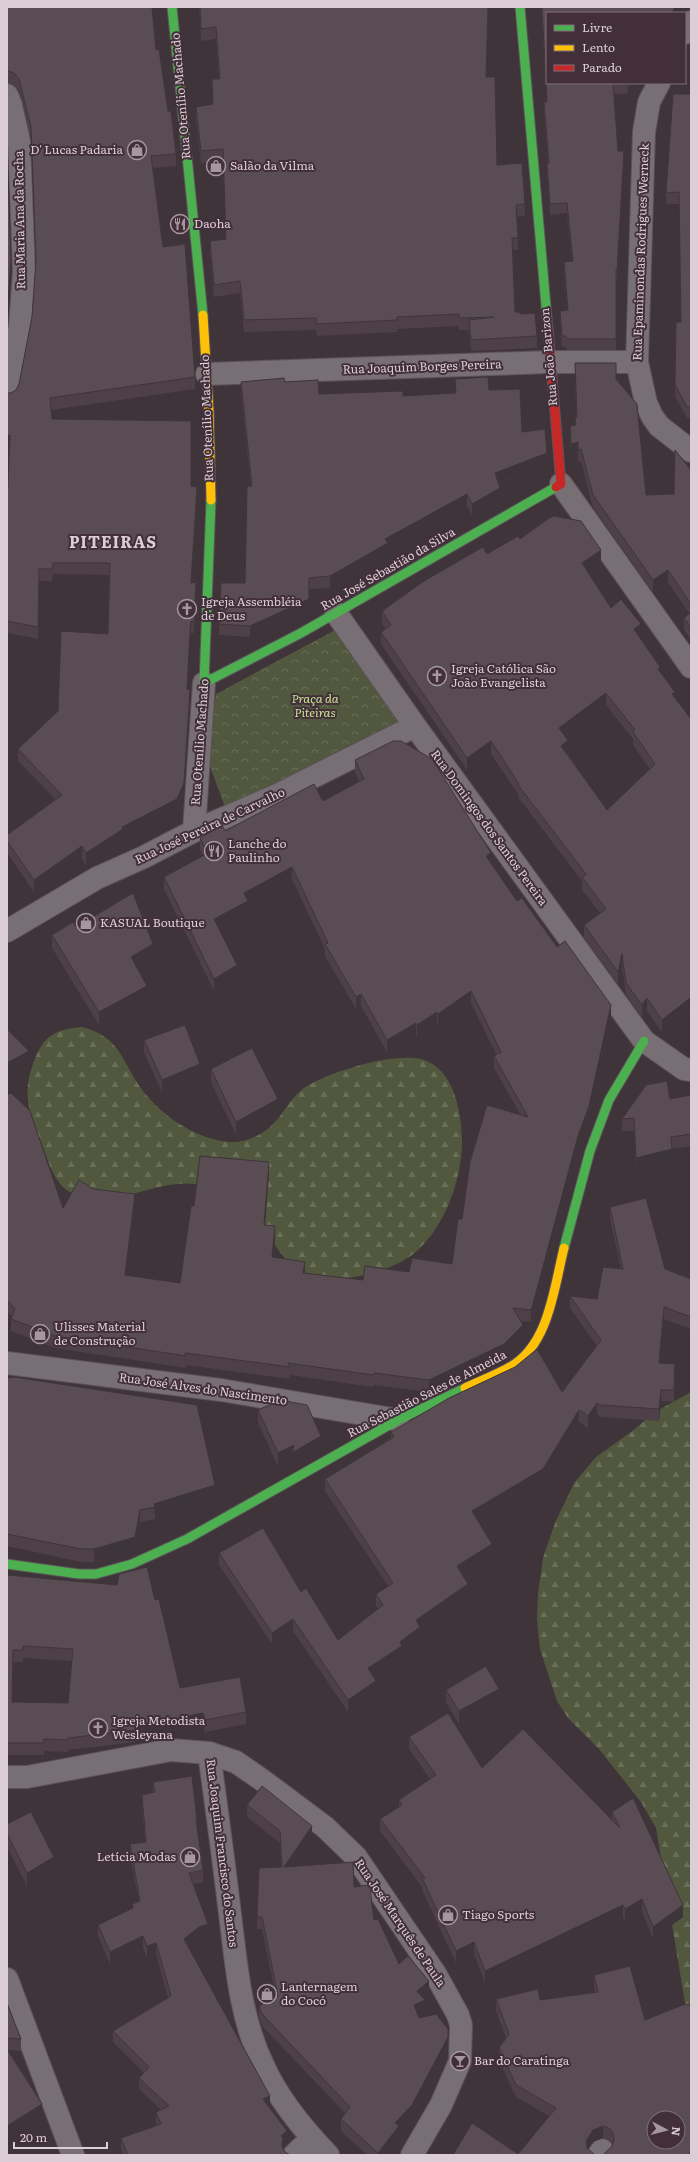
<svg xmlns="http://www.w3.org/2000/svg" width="698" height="2162" viewBox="0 0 698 2162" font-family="Literata,serif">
  <defs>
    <pattern id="forest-firs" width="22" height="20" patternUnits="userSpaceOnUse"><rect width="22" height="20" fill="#51583e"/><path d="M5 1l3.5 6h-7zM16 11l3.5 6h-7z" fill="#696f59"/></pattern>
    <pattern id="park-crowns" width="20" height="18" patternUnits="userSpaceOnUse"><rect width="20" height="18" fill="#51583e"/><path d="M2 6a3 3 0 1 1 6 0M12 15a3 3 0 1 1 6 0" fill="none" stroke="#696f59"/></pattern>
  </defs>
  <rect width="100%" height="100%" fill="#3f3439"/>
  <path fill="url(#forest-firs)" d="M82 1027C120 1037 121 1059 140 1087 160 1114 188 1134 221 1141 239 1145 259 1138 272 1125 284 1114 289 1099 304 1088 328 1072 402 1048 429 1062 455 1075 461 1113 462 1138 463 1176 446 1225 417 1251 403 1264 374 1274 355 1277 337 1280 317 1280 301 1271 276 1256 274 1238 258 1218 251 1210 221 1195 211 1189 184 1175 147 1191 120 1197 114 1198 107 1201 102 1201 96 1201 89 1198 84 1197 76 1195 67 1192 62 1186 51 1174 47 1157 41 1142 29 1114 22 1094 33 1064 43 1036 53 1030 82 1027Z
    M691 1392V2039L656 1828 641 1802 599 1749 568 1718 557 1701 540 1649 537 1620 538 1594 543 1558 555 1523 574 1483 596 1457 631 1432 655 1412Z"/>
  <path fill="url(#park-crowns)" d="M339 628 405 725 227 812 206 756 216 694Z"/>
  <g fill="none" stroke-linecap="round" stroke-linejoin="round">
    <defs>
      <path id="street" d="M685 33 691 22
        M659 83 649 102 644 132 637 362 646 403 652 416 659 426 691 451
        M7 95 11 105 19 141 24 271 20 326 7 393
        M207 374 549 362H637
        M561 484 691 667
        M336 613 415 726 644 1041 684 1069 691 1070
        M194 831 204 683
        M7 931 97 878 144 857 194 831 275 796 415 726
        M7 1363 221 1390 398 1420
        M209 1753C216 1804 223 1855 229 1906 236 1960 239 2015 263 2065 278 2099 302 2128 328 2155
        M7 1777H27L171 1750 209 1753 236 1762 262 1780 325 1827 356 1857 436 1975 458 2015 461 2025 460 2061 441 2105 412 2155
        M7 1979 73 2155
        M294 2155 312 2138
        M598 2155 602 2150"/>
      <path id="fast" d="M172 7 203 315
        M520 7 548 329
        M204 683 211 500
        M204 683 301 633 556 487
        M564 1248 590 1151 609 1100 644 1041
        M7 1564 79 1574H96L132 1564 187 1539 398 1420 465 1388"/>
      <path id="slow" d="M203 315 209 412 211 500
        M465 1388C480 1381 496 1375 510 1367 549 1345 554 1288 564 1248"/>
      <path id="jam" d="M548 329 561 484 556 487"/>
    </defs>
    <use href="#street" stroke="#5c5258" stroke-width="24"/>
    <use href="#fast" stroke="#5c5258" stroke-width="11"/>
    <use href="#slow" stroke="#5c5258" stroke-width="11"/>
    <use href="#jam" stroke="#5c5258" stroke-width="11"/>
    <use href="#street" stroke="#776f73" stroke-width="22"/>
    <use href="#fast" stroke="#4caf50" stroke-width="9"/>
    <use href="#slow" stroke="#ffc107" stroke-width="9"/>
    <use href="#jam" stroke="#c62828" stroke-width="9"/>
  </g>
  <path fill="#4d4147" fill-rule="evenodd" d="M7 7 156 50 176 154V166L153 168 163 247 195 377V389L51 410 52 419 191 486 197 498 192 583 196 594 194 633H191L190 643 187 689 190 701 184 795 177 811 123 839V841L86 865 82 858 34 892 7 853V835L56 800 18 761V749L58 711 108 634 109 575 53 574 52 581H39L38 639 7 633V504L10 447 7 448V393H11L16 390 19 384 32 317 36 264 31 138 19 90 14 85 8 83H7Z
    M199 7H489L486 77 497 165 525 204V216L517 217 518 250H513L515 312 520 314 537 336V348L471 351 469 330H459V326L397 329V332L317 336 316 330 244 332 240 293 214 297 210 253V241L226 239 223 161 201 163 196 119V107L213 104 212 79H219L216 39 201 41Z
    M541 7H681L677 13 547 83H628L627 94H614L618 151 624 161 617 282 616 280V350H567L566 347H562L560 322V311L567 310 564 273V262L572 261 567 213 550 215 547 174V163H548L544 113V102H547Z
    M691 92V418H687L675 396 676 322H681L679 204H666V193Z
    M575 363 616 379 646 495 674 494 691 470V639L684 630V618L689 613 668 582 653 592 593 507 581 461 578 462V454L571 456 570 438V426L575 425V417H576Z
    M455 379 489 390 547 465 499 483 500 499 472 515 467 506 388 549V555L330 588 309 589V610L250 637 219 635V624L245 583 251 486 241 393V382H285L319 394 403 396 455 393Z
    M520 539 601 562 587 572 611 608 641 636 639 638 675 698 691 719V1027L690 1011 662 1032 647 1011 642 1017 626 995 622 967 618 984 584 938V925L600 913 582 890V881L518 797V794L491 754 467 770 381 644V632L386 629 382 624V611L487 554ZM606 705 633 739V745L650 769 607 810 567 753H568L565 736Z
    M355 760 491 863 517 901 557 947 611 1017 589 1118 578 1148 533 1316 531 1322 521 1321 523 1337 504 1356 429 1392 374 1385 373 1387 290 1375V1379L186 1365V1368L56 1348 11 1331V1319L12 1317 7 1312V1095L63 1208 93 1189 135 1206 126 1276 180 1283 194 1206 269 1174 265 1225 275 1238 273 1258 305 1273 363 1280 409 1272 452 1264 462 1219 520 1114 494 1068V1056L496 1054 471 1003 438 1026 437 1024 417 1037 416 1034 387 1052 361 1006 356 1009 325 956V949L292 879 248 902V913L219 928 237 977 214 991 164 889V877L203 856 200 850V838L225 831 323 801 359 782 355 772Z
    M76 927 153 957 136 967 147 999 99 1025 52 948V935Z
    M144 1040 200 1076 162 1092 144 1053Z
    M211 1069 278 1112 236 1135 211 1082Z
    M691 1095V1146L672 1149V1161L636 1170 634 1131H622V1119L670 1099Z
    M610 1207 665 1269 691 1279V1329L664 1319 660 1363 675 1375 674 1402 661 1401 659 1421 600 1417 597 1414 588 1428 579 1422 543 1480 477 1519 492 1555 462 1575 468 1596 420 1629V1639L402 1652V1658L373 1676 376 1693 348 1712 293 1631 272 1644 219 1565V1553L301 1592 338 1640 378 1609 376 1606V1594L388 1586 325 1491V1479L391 1438V1432L562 1392 597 1346 570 1308V1296L597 1299 621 1269 610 1219Z
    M7 1379 215 1497 155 1516V1519L140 1522 135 1549 94 1562H81L7 1546Z
    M258 1410 321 1449 292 1465V1458L278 1466 258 1423Z
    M7 1575 155 1600 180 1688 246 1712V1724L205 1732 203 1725 135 1739V1742L68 1750V1752L44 1751V1755H7ZM23 1658 72 1661 68 1703 12 1702 13 1662H23Z
    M446 1690 499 1701 459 1724 446 1702Z
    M409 1737 482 1768 612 1820V1812L683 1917 653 1939 642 1911 625 1921 623 1917 485 1983 474 1954 456 1963 422 1890V1887L380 1831V1819L399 1807V1800L430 1779 409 1749Z
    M153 1782 197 1820V1831L203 1870V1882L193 1884 208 1936 199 1939 188 1947 270 2107 269 2108 287 2143 283 2146V2148L285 2152 290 2155H124L121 2149V2138L157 2125 156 2123V2112L161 2110 139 2089V2078L144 2073 113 2042V2031L168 1998 156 1954 147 1958 143 1948 110 1964 98 1936V1925L132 1909V1904L139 1902 130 1856V1844L145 1842 142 1806V1795L153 1792Z
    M247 1805 312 1838 292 1866 354 1887 374 1920 399 1964 429 1993 423 1998 425 2012 418 2015 419 2018 448 2049 412 2117 399 2131V2138L386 2155H367L341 2131V2119L345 2113 262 2026 259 2018V2006L276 1997 262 1929H257V1917L281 1867 280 1843 247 1817Z
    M7 1824 54 1870 27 1886 7 1847Z
    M594 1975 645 2020 691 2155H603L612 2146 613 2144 609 2140 603 2138 593 2142 588 2149 518 2154 549 2116 516 2097 499 2060V2048L506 2038 496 2011V1999L540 2000 595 1992 594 1987Z
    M7 2003 21 2039V2051L7 2050 42 2116 7 2138Z"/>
  <path fill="#3e353a" d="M488 7H489L486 89V77Z
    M675 7H681L677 13H672Z
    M7 71H8V83H7Z
    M624 151V161L617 282V271Z
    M11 259V271L7 327V316Z
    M10 435V447L7 448V436Z
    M578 442V454L571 456V444Z
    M547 453V465L495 484V473Z
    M197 487V498L191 594V583Z
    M500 488V499L472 515V504Z
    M467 494V506L388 549V555L330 588V576L385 539Z
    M601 550V562L582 576V563Z
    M668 570V582L653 592V580Z
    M196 582V594L194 633V622Z
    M309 599V610L250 637V626Z
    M191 621V633L187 701V689Z
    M641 624V636L634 642V629Z
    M660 667V679L658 669Z
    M190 690V701L184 795 177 811 123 839V841L86 865V853L122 827Z
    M675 692V704L672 694Z
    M606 693V705L559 740V728Z
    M568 740V753L561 758V746Z
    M491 741V754L467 770V758Z
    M82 846V858L34 892V880Z
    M491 853V865L486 856Z
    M292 867V879L248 902V913L214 931V919L244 893Z
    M153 944V957L131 970V957Z
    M622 954V967L618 984V972Z
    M237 965V977L214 991V979Z
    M147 986V999L99 1025V1012Z
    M471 991V1003L438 1026V1014Z
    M361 994V1006L356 1009V997Z
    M647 998V1011L642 1017V1005Z
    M690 998V1011L662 1032V1020Z
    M611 1005V1017L589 1118 578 1148 533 1316 531 1322V1310Z
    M437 1012V1024L417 1037V1025Z
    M416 1023V1034L387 1052V1040Z
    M29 1051V1063L7 1075V1063Z
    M200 1064V1076L162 1092V1080Z
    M278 1099V1112L236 1135V1122Z
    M672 1149V1161L636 1170V1158Z
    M269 1162V1174L264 1237V1225Z
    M135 1194V1206L125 1287V1275Z
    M275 1226V1238L272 1269V1257Z
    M305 1262V1274L303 1273Z
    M664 1307V1319L659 1374V1363Z
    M523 1325V1337L504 1356 429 1392V1380Z
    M675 1364V1375L674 1402V1390Z
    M661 1390V1401L659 1421V1409Z
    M597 1403V1414L588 1428V1416Z
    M579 1410V1422L543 1480 472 1522V1511Z
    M321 1436V1449L292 1465V1458L278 1466V1453L294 1445Z
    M215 1485V1497L155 1516 154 1504Z
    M140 1510V1522L135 1549 94 1562V1549Z
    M492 1544V1555L457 1578V1566Z
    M468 1584V1596L420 1629V1639L402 1652V1658L368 1680V1668L400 1642 416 1620Z
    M293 1619V1631L272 1644V1633Z
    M376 1681V1693L348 1712V1700Z
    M499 1689V1701L459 1724V1711Z
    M203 1713V1725L135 1739V1727Z
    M312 1826V1838L284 1879V1867Z
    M54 1857V1870L27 1886V1873Z
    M642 1899V1911L625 1921V1909Z
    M623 1905V1917L485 1983V1971Z
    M683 1905V1917L653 1939V1927Z
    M208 1924V1936L199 1939 184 1950V1939L199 1927Z
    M143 1936V1948L110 1964V1952Z
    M474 1942V1954L456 1963V1951Z
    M156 1943V1954L147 1958V1946Z
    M429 1981V1993L417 2003V1991Z
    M425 2000V2012L414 2017V2005Z
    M448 2029V2049L412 2117 399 2131V2138L386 2155H378V2153L395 2123Z
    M270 2096V2107L263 2111V2099Z
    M42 2104V2116L7 2138V2126Z
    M603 2126V2138L593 2142 586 2153V2141L593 2130Z
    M287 2131V2143L283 2146 282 2155 281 2136Z"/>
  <path fill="#594c53" stroke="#3e353a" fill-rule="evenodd" d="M7 7H152L156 50 159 49 168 111H171L176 154 151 156 163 247 185 244 195 377 50 398 52 419 191 421V486L197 487 191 583 196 582 194 622 191 621 190 632 187 689 190 690 184 783 177 799 122 827 123 829 86 853 82 846 34 880 7 841V835L62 795 18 749 58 711 61 631 108 634 110 563H53L52 569H39L38 627 7 621V504L10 435 7 436V393H11L16 390 19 384 32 317 36 260 31 127 19 79 14 73 8 71H7Z
    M200 7H488L486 77H495L497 165 522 163 525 204 516 205 518 238H512L515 312H519L520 314 535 313 537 336 471 340 469 320 494 317 459 318V314L397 317V320L317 324 316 318 244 320 240 281 214 285 210 241 226 239 223 149 201 151 196 107 213 104 212 79H220L216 27 201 29Z
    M542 7H675L672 13H547V83H627V84L613 83 618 151H624L617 271 616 270V339H567L566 336H562L560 311 568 310 564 262 573 261 567 203 550 204 547 163H549L544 102H547Z
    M691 92V407H687L675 385 676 322H681L679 192 666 193 673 94H691Z
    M7 143 11 259 7 316Z
    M575 363H616V379L637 404 646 495 674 494 675 450 691 470V604L668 570 653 580 593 495 581 449 578 450V442L571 444 570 426 576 425 575 417H577Z
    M488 377 489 390 520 389 522 432 545 429 547 453 495 473 500 488 472 504 467 494 385 539 388 543 330 576 309 578V599L250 626 219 624 221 583H245L247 486H252L241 382 284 378 285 382 318 380 319 394 403 391V396L456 393 455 379Z
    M554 516 581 521 601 550 582 563 611 608 621 599 641 624 634 629 660 667 658 669 675 692 672 694 691 719V1014L690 998 662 1020 647 998 642 1005 626 983 622 954 618 972 584 925 606 909 582 877 586 874 518 785 519 784 491 741 467 758 381 632 391 625 382 611 424 581 483 547 487 554 518 536 520 539 549 518ZM606 693 635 730 633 732 655 764 607 810 561 746 568 740 559 728Z
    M691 612V627L684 618Z
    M393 741H401L432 759 491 853 486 856 517 901 522 898 557 947 565 941 611 1005 589 1106 578 1136 533 1304 531 1310 513 1308 523 1325 504 1344 429 1380 374 1373 373 1375 288 1363 290 1367 185 1353 186 1356 56 1336 11 1319 15 1309 7 1300V1095L11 1093 30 1111 63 1208 79 1180 93 1189 135 1194 125 1275 180 1283 191 1206H194L200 1156 269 1162 264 1225 275 1226 272 1257 305 1262 303 1273 363 1280 365 1266 409 1272 412 1258 452 1264 458 1219H462L470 1162 487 1105 528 1117 494 1056 501 1052 471 991 438 1014 437 1012 417 1025 416 1023 387 1040 361 994 356 997 325 944 328 943 292 867 244 893 248 901 214 919 237 965 214 979 164 877 208 853 200 838 222 825 225 831 314 784 323 801 364 779 355 760Z
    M133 893 153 944 131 957 147 986 99 1012 52 935 73 922 76 927Z
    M185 1025 200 1064 162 1080 144 1040Z
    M7 1029 29 1051 7 1063Z
    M252 1048 278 1099 236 1122 211 1069Z
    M667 1081 670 1099 691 1095V1134L671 1137 672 1149 636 1158 634 1118 622 1119 646 1085Z
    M646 1198 665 1269 691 1279V1317L664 1307 659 1363 675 1364 674 1390H661L659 1409 600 1405 597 1403 588 1416 579 1410 543 1469 472 1511 492 1544 457 1566 468 1584 416 1620 420 1627 400 1642 402 1646 368 1668 376 1681 348 1700 293 1619 272 1633 219 1553 263 1528 301 1592 306 1588 338 1640 383 1605 376 1594 393 1583 325 1479 394 1437 391 1432 449 1398 515 1367 537 1349 562 1392 601 1340 570 1296 597 1299 603 1267 623 1269 610 1207Z
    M14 1377 197 1405 215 1485 154 1504 155 1507 140 1510 135 1537 94 1549H81L7 1534V1379L8 1378Z
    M280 1400 307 1405 321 1436 292 1453 294 1445 278 1453 258 1410Z
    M147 1567 155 1600 159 1599 180 1688 240 1677 246 1712 205 1720 203 1713 135 1727V1730L68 1738V1740L44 1739V1743H7V1575L117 1585 119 1574ZM23 1646 73 1649 68 1703 12 1702 13 1650H23Z
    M486 1666 499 1689 459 1711 446 1690Z
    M448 1713 482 1768 523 1729 620 1828 612 1812 633 1798 683 1905 653 1927 642 1899 625 1909 623 1905 485 1971 474 1942 456 1951 422 1878H425L380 1819 402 1805 399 1800 436 1775 409 1737Z
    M192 1776 197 1820H196L203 1870 189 1873 208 1924 199 1927 184 1939 270 2096 263 2099 287 2131 281 2136 283 2138 282 2146 285 2152 290 2155H128L121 2138 161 2124 156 2112 169 2106 139 2078 149 2067 113 2031 171 1996 156 1943 147 1946 143 1936 110 1952 98 1925 133 1908 132 1904 140 1901 130 1844 146 1842 142 1795 155 1792 153 1782Z
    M262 1786 312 1826 284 1867 353 1862 354 1887 368 1885 370 1888 374 1920 378 1919 399 1964 408 1956 429 1981 417 1991 425 2000 414 2005 419 2018 436 2014 448 2029V2037L412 2105 395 2123 399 2126 378 2153 341 2119 350 2107 262 2014 259 2006 278 1996 262 1917H257L259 1868 282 1867 280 1831 247 1805Z
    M31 1812 54 1857 27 1873 7 1834V1824Z
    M630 1966 645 2020 685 2004 691 2005V2151L688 2155H600H603L612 2146 614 2140 613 2133 609 2128 603 2126 593 2130 586 2141 587 2148 595 2155H453L472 2123 518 2154 556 2108 516 2085 499 2048 509 2034 496 1999 538 1989 540 2000 598 1992 594 1975ZM654 2118H678V2142H654Z
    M7 2003 21 2039 7 2038Z
    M7 2049 42 2104 7 2126Z"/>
  <defs>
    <symbol id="shop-ring" viewBox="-11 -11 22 22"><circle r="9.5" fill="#432f3a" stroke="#a4989e" stroke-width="1.5"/><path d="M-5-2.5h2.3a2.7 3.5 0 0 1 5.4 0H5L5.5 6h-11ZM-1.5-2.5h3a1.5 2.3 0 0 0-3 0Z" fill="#a4989e"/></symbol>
    <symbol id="restaurant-ring" viewBox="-11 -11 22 22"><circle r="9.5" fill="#432f3a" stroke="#a4989e" stroke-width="1.5"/><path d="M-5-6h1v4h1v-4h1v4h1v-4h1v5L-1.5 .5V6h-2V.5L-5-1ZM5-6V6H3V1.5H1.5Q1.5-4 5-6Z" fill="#a4989e"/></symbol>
    <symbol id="church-ring" viewBox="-11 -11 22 22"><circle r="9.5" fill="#432f3a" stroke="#a4989e" stroke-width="1.5"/><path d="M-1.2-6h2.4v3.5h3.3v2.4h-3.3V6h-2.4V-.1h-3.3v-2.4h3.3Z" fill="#a4989e"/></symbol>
    <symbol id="bar-ring" viewBox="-11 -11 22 22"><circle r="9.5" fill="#432f3a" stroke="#a4989e" stroke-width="1.5"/><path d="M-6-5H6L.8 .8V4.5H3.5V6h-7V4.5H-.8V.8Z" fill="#a4989e"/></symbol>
  </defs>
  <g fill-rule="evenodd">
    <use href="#shop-ring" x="126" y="139" width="22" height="22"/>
    <use href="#shop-ring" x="205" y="155" width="22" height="22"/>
    <use href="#restaurant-ring" x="169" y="213" width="22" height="22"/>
    <use href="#church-ring" x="176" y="598" width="22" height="22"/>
    <use href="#church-ring" x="426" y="665" width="22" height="22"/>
    <use href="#restaurant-ring" x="203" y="840" width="22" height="22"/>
    <use href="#shop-ring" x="75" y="912" width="22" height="22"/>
    <use href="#shop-ring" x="29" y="1323" width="22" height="22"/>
    <use href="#church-ring" x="87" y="1717" width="22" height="22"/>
    <use href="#shop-ring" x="179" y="1846" width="22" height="22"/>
    <use href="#shop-ring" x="437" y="1904" width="22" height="22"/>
    <use href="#shop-ring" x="256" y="1983" width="22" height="22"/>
    <use href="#bar-ring" x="449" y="2050" width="22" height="22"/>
  </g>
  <g text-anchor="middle" stroke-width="4" stroke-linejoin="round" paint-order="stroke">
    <g font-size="12" fill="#dbced5" stroke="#432f3a">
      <text transform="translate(181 96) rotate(-95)" y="4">Rua Otenílio Machado</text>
      <text transform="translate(20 220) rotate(-91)" y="4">Rua Maria Ana da Rocha</text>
      <text transform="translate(641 252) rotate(-88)" y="4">Rua Epaminondas Rodrigues Werneck</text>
      <text transform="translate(549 357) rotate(-95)" y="4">Rua João Barizon</text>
      <text transform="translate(422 367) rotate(-2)" y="4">Rua Joaquim Borges Pereira</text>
      <text transform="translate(207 418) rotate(-92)" y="4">Rua Otenílio Machado</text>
      <text transform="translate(388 569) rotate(-30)" y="4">Rua José Sebastião da Silva</text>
      <text transform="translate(200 742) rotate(-86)" y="4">Rua Otenílio Machado</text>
      <text transform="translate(210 826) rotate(-25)" y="4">Rua José Pereira de Carvalho</text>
      <text transform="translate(489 828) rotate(54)" y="4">Rua Domingos dos Santos Pereira</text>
      <text transform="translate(203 1389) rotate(8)" y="4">Rua José Alves do Nascimento</text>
      <text transform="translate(427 1394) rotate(-27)" y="4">Rua Sebastião Sales de Almeida</text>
      <text transform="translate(222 1853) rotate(83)" y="4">Rua Joaquim Francisco do Santos</text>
      <text transform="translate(400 1923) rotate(56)" y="4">Rua José Marquês de Paula</text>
    </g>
    <g font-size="12" fill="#dbced5" stroke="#432f3a" text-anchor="start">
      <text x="123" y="154" text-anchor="end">D' Lucas Padaria</text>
      <text x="230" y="170">Salão da Vilma</text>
      <text x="194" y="228">Daoha</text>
      <text x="201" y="606">Igreja Assembléia<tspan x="201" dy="14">de Deus</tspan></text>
      <text x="451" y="673">Igreja Católica São<tspan x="451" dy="14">João Evangelista</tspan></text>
      <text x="228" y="848">Lanche do<tspan x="228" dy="14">Paulinho</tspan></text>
      <text x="100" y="927">KASUAL Boutique</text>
      <text x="54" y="1331">Ulisses Material<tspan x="54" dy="14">de Construção</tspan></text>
      <text x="112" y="1725">Igreja Metodista<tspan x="112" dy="14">Wesleyana</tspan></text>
      <text x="176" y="1861" text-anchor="end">Letícia Modas</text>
      <text x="462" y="1919">Tiago Sports</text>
      <text x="281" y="1991">Lanternagem<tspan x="281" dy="14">do Cocó</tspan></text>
      <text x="474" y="2065">Bar do Caratinga</text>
    </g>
    <g font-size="12" font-style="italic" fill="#c7e193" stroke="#432f3a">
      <text x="315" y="703">Praça da<tspan x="315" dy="14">Piteiras</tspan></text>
    </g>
    <g font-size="16" font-weight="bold" letter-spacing="1" fill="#dbced5" stroke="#432f3a">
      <text x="113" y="548">PITEIRAS</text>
    </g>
  </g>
  <rect width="698" height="2162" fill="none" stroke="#dbced5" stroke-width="16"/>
  <rect x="546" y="12" width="140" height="72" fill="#432f3a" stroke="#806f78"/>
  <rect x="554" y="25" width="20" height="6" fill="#4caf50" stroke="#806f78"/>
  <text x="582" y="32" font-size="12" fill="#dbced5">Livre</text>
  <rect x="554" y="45" width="20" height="6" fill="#ffc107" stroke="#806f78"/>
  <text x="582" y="52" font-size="12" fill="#dbced5">Lento</text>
  <rect x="554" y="65" width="20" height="6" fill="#c62828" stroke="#806f78"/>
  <text x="582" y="72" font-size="12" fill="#dbced5">Parado</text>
  <g transform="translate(666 2130) rotate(97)"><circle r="19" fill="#432f3a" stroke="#806f78"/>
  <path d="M0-3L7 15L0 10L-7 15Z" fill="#a4989e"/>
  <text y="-6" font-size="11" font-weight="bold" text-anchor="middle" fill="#dbced5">N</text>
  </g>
  <path d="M14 2142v6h93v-6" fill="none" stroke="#dbced5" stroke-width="2"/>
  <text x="20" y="2142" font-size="12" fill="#dbced5" stroke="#432f3a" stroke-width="3" paint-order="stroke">20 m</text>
</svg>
